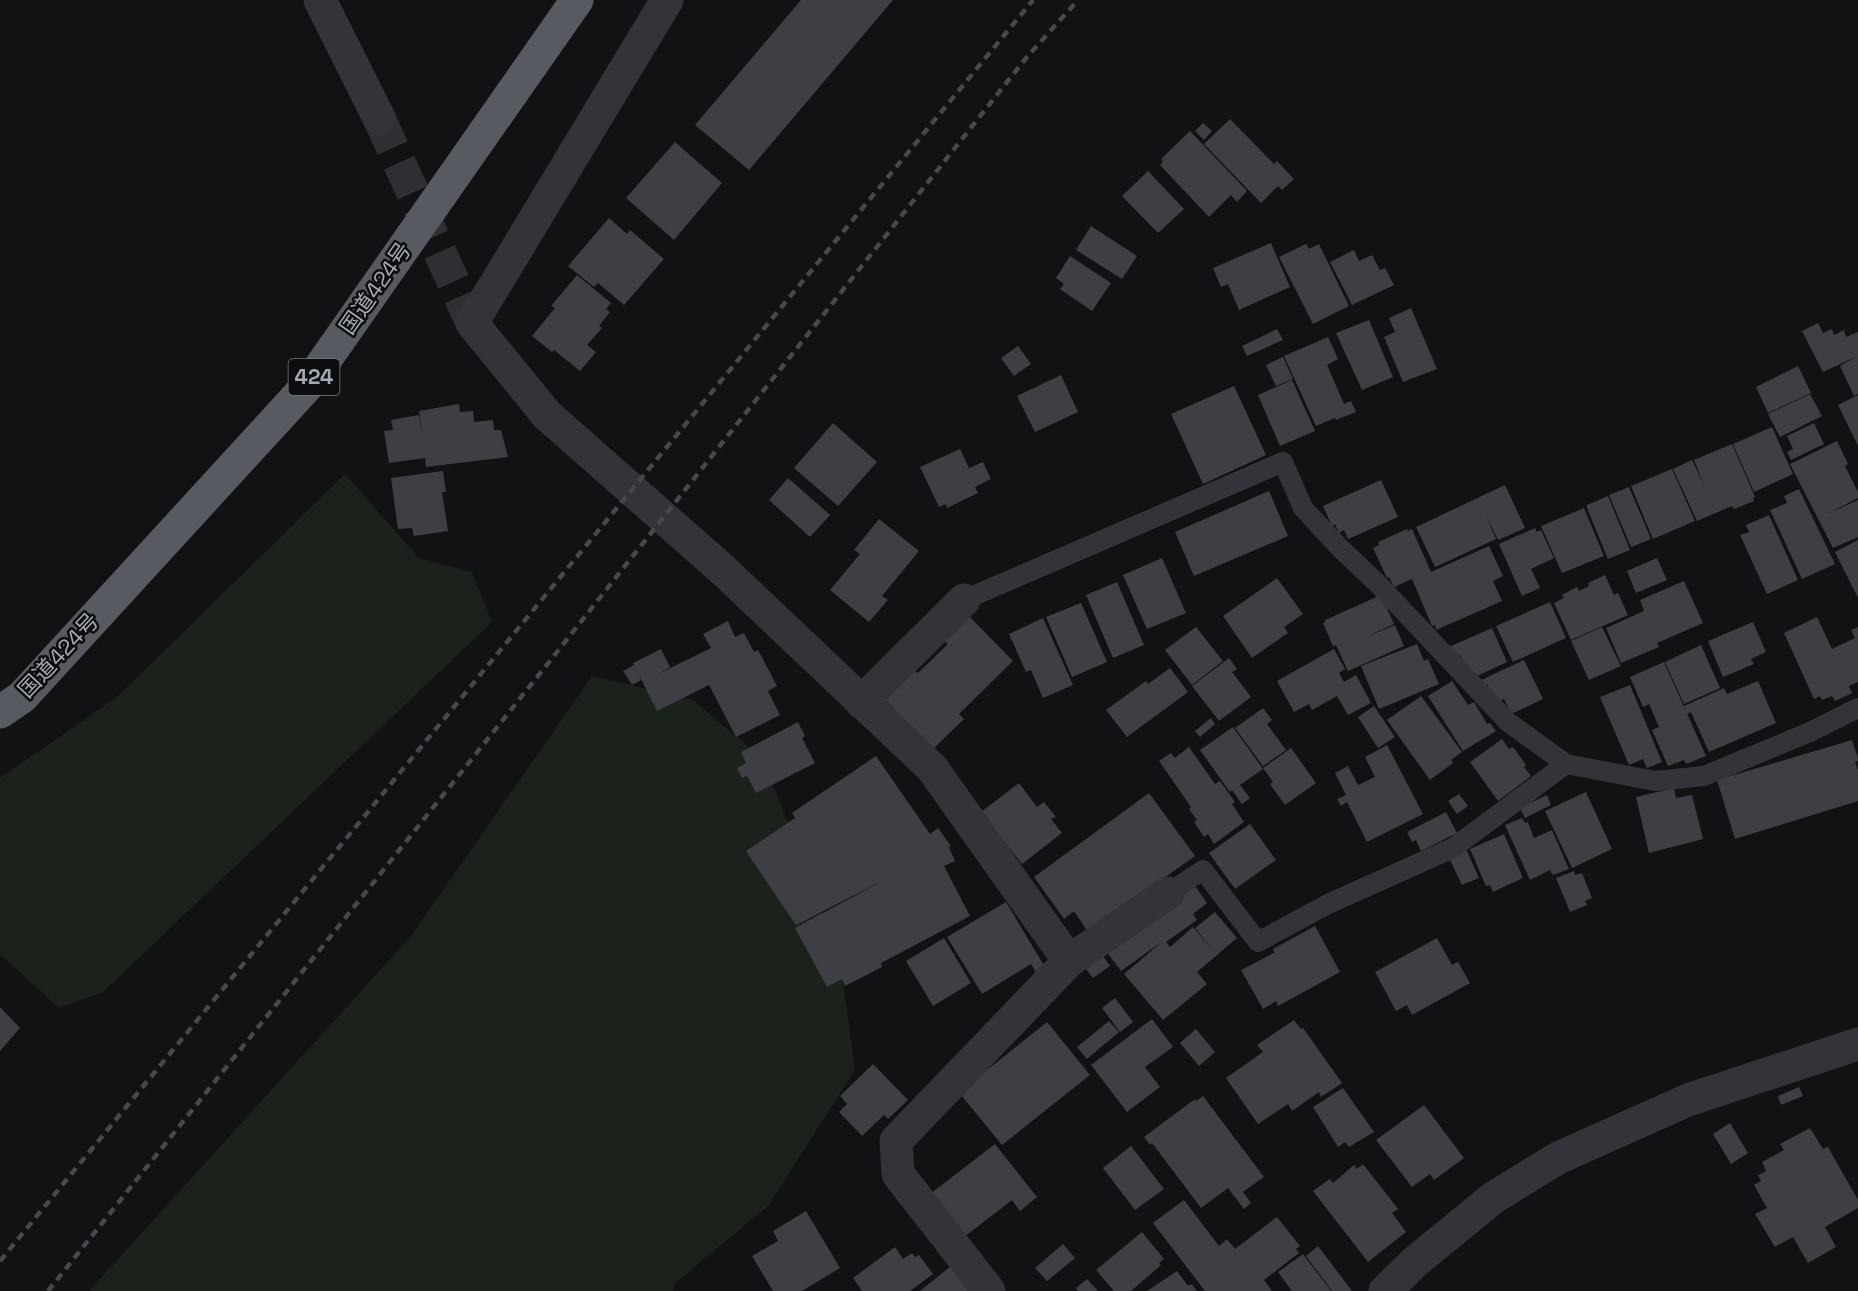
<svg xmlns="http://www.w3.org/2000/svg" width="1858" height="1291" viewBox="0 0 1858 1291" font-family="'Space Grotesk','Noto Sans JP',sans-serif">
  <rect width="100%" height="100%" fill="#121214"/>
  <path fill="#1a221b" d="M345 474 419 558 472 572 492 622 103 992 59 1008 0 954V778L117 697Z
    M592 676 693 700 763 759 839 952 855 1070 768 1206 674 1284 673 1291H89L411 936Z"/>
  <path fill="#3e3f44" d="M801 0H893L749 170 695 125Z
    M1230 119 1274 164 1277 161 1294 179 1282 190 1278 186 1261 203 1204 144Z
    M1203 123 1212 131 1204 140 1195 131Z
    M1190 131 1247 191 1237 202 1231 195 1209 217 1160 165 1163 162 1161 159Z
    M675 142 722 183 674 240 626 198Z
    M1148 171 1184 209 1158 233 1122 196Z
    M609 218 627 234 630 230 664 259 624 305 598 283 594 287 568 266Z
    M1091 226 1137 256 1122 279 1076 250Z
    M1271 243 1290 287 1239 310 1228 284 1221 287 1213 268Z
    M1306 244 1309 249 1319 244 1349 306 1313 324 1279 257Z
    M1354 250 1359 261 1372 255 1380 270 1385 268 1394 285 1352 305 1330 262Z
    M1070 256 1111 283 1092 311 1060 289 1064 284 1056 278Z
    M577 275 611 303 606 309 610 312 599 326 602 328 587 345 596 352 580 371 554 350 552 352 532 336 555 308 551 306Z
    M1411 308 1437 369 1403 382 1384 337 1395 332 1389 318Z
    M1369 320 1393 377 1362 390 1336 333Z
    M1818 323 1823 333 1832 329 1834 335 1844 330 1846 337 1858 332V394L1854 396 1840 366 1855 357 1823 372 1802 331Z
    M1277 329 1283 340 1247 356 1242 346Z
    M1328 337 1338 359 1327 365 1344 404 1351 401 1356 412 1336 420 1335 418 1316 426 1284 356Z
    M1018 346 1031 364 1014 376 1001 358Z
    M1283 357 1293 379 1276 386 1266 365Z
    M1798 366 1811 393 1768 413 1756 387Z
    M1061 375 1078 412 1035 432 1017 396Z
    M1292 380 1315 431 1280 446 1258 395Z
    M1234 386 1266 455 1203 484 1171 414Z
    M1810 394 1822 416 1780 437 1768 414Z
    M1858 395V446L1838 405Z
    M459 404 460 412 473 411 474 422 493 420 494 430H501L508 457 426 467 425 458 389 463 384 431 393 430 391 420 419 415 423 440 419 411Z
    M833 423 877 462 838 506 794 468Z
    M1814 423 1824 444 1791 460 1787 452 1793 449 1787 436Z
    M1772 427 1793 474 1754 492 1733 444Z
    M1837 441 1848 464 1845 466 1858 492V498L1829 513 1858 500V537L1833 548 1790 464Z
    M1732 444 1755 497 1753 498 1754 501 1734 509 1732 506 1697 521 1673 469 1692 460 1704 485 1694 460Z
    M960 449 969 468 983 462 991 479 975 487 978 493 947 508 946 504 939 507 920 467Z
    M1672 469 1695 521 1653 539 1631 486Z
    M443 471 446 492H442L448 531 414 536 412 528 398 529 391 478Z
    M788 478 830 515 810 537 769 500Z
    M1381 480 1398 517 1348 539 1344 530 1339 533 1335 524 1332 526 1323 506Z
    M1505 485 1525 528 1498 540 1486 515 1496 539 1435 567 1416 527Z
    M1629 487 1651 539 1631 547 1609 495Z
    M1799 489 1835 564 1802 579 1770 510 1787 503 1784 496Z
    M1269 491 1288 536 1194 576 1175 532Z
    M1608 496 1630 550 1608 559 1587 508V505Z
    M1584 508 1604 556 1562 573 1541 526Z
    M1769 515 1798 580 1767 594 1740 535 1749 532 1746 525Z
    M879 519 919 551 882 596 888 600 869 622 830 590 860 554 854 550Z
    M1535 528 1537 532 1541 530 1554 558 1531 569 1540 588 1522 596 1499 544Z
    M1407 529 1408 531 1412 529 1431 572 1489 546 1503 576 1493 581 1502 601 1436 630 1435 625 1432 626 1412 579 1394 587 1389 577 1387 578 1373 548 1379 545 1378 542Z
    M1858 540V598L1835 552Z
    M1162 558 1186 613 1147 629 1123 575Z
    M1657 558 1667 580 1636 593 1627 571Z
    M1605 575 1614 595 1618 593 1628 615 1571 640 1554 603 1564 598 1562 595 1577 587 1579 591 1589 586 1588 583Z
    M1277 578 1303 614 1284 627 1288 633 1252 658 1223 616Z
    M1684 581 1703 623 1657 643 1659 647 1621 663 1606 628 1644 611 1640 600Z
    M1117 582 1144 645 1113 658 1086 595Z
    M1381 595 1394 624 1366 637 1395 625 1404 646 1348 671 1336 645 1333 646 1323 623 1325 622V620Z
    M1550 602 1566 638 1513 662 1496 626Z
    M1081 603 1107 662 1072 677 1046 617Z
    M969 616 1013 661 959 714 964 719 933 749 885 700 915 671 918 673 948 644 944 640Z
    M1817 617 1832 649 1855 638 1851 630 1858 627V682L1849 686 1852 693 1835 701 1832 696 1822 700 1820 696 1814 699 1784 633Z
    M1043 618 1073 685 1043 698 1031 670 1026 672 1009 634Z
    M728 621 735 637 744 633 754 652 758 650 777 686 768 691 780 715 736 737 709 685 657 711 633 663 661 649 670 667 658 674 711 648 703 634Z
    M1753 622 1766 652 1751 659 1754 664 1723 677 1708 641Z
    M1196 627 1223 661 1192 685 1165 650Z
    M1602 627 1621 666 1589 680 1571 641Z
    M1492 628 1507 662 1471 679 1460 655 1454 658 1449 647Z
    M1417 644 1424 661 1428 659 1439 684 1379 709 1361 666Z
    M1701 645 1720 688 1684 704 1665 662Z
    M1334 649 1345 669 1339 673 1344 682 1356 675 1371 703 1348 715 1337 696 1312 710 1309 704 1294 712 1277 681Z
    M1229 658 1237 669 1232 672 1251 697 1219 721 1192 686Z
    M1524 660 1543 699 1511 714 1504 699 1496 703 1487 684 1484 685 1481 680Z
    M1664 662 1706 756 1686 764 1684 760 1668 766 1652 730 1659 727 1649 704 1643 707 1630 677Z
    M634 665 641 680 632 685 623 671Z
    M1170 668 1188 692 1127 737 1106 710 1146 681 1148 684Z
    M1452 681 1468 705 1474 702 1487 724 1490 723 1496 731 1463 751 1428 696Z
    M1758 681 1776 723 1709 752 1691 712 1687 714 1684 706 1724 688 1727 694Z
    M1630 685 1662 762 1647 768 1643 759 1629 765 1600 697Z
    M1421 696 1462 752 1451 760 1453 763 1430 780 1387 720Z
    M1374 706 1395 737 1378 748 1358 717Z
    M1263 708 1272 720 1267 724 1286 750 1263 766 1235 728Z
    M1211 718 1215 724 1200 737 1195 731Z
    M798 722 805 736 802 738 815 763 756 793 747 776 742 778 737 768 746 763 741 752Z
    M1233 727 1263 769 1240 785 1250 798 1242 804 1232 790 1230 792 1200 750Z
    M1502 739 1509 749 1513 747 1526 765 1524 767 1531 776 1498 801 1470 762Z
    M1852 740 1858 758V761L1855 762 1858 771V801L1735 839 1717 780Z
    M1387 745 1423 814 1367 842 1347 802 1341 806 1337 799 1346 795 1335 773 1348 766 1358 785 1375 777 1365 757Z
    M1189 747 1215 784 1220 781 1235 802 1232 804 1244 822 1214 844 1208 834 1204 837 1194 822 1197 820 1189 809 1191 807 1159 761 1171 753 1175 758Z
    M1291 748 1316 783 1285 805 1270 784 1273 782 1263 768Z
    M876 756 930 834 938 828 951 846 949 847 955 861 944 866 970 916 881 963 882 967 845 986 842 979 827 987 795 928 886 879 796 925 746 851 795 818 792 813Z
    M1019 783 1037 807 1044 802 1056 817 1051 819 1062 833 1022 864 981 812Z
    M1674 788 1676 798 1692 795 1703 839 1649 853 1636 797Z
    M1586 792 1612 849 1572 868 1545 811Z
    M1149 793 1195 856 1088 932 1074 911 1064 919 1034 877Z
    M1459 794 1468 806 1457 814 1448 801Z
    M1547 795 1551 805 1525 818 1520 808Z
    M1446 812 1457 833 1421 851 1416 840 1412 842 1407 832Z
    M1522 818 1525 823 1528 822 1534 838 1552 830 1569 869 1553 875 1550 870 1530 880 1505 825Z
    M1250 824 1276 860 1235 889 1209 853Z
    M1504 834 1523 878 1493 892 1490 885 1486 886 1470 849Z
    M1466 849 1479 878 1462 885 1449 858Z
    M1574 871 1575 875 1582 873 1592 898 1585 901 1587 905 1570 912 1556 878Z
    M1195 886 1207 903 1193 914 1197 920 1166 942 1170 947 1193 927 1217 955 1197 972 1207 984 1163 1020 1124 974 1163 941 1121 971 1106 951Z
    M1006 902 1049 974 1040 979 1031 964 982 994 947 937Z
    M1215 912 1237 938 1217 955 1195 928Z
    M1315 926 1340 972 1278 1006 1276 1001 1263 1009 1241 970 1274 953 1273 949Z
    M944 938 971 983 933 1006 906 961Z
    M1437 938 1452 965 1458 962 1470 983 1412 1015 1407 1005 1396 1011 1375 972Z
    M1103 956 1110 966 1093 978 1086 969Z
    M1115 998 1133 1022 1120 1032 1102 1008Z
    M0 1007 20 1028 0 1051Z
    M1152 1019 1173 1047 1145 1067 1160 1087 1127 1112 1091 1065Z
    M1294 1020 1301 1029 1303 1028 1342 1083 1321 1097 1319 1092 1292 1111 1288 1104 1258 1124 1226 1078 1263 1052 1257 1045Z
    M1109 1021 1119 1032 1087 1059 1077 1047Z
    M1047 1022 1090 1075 1002 1145 957 1090 972 1082Z
    M1196 1029 1215 1052 1199 1066 1180 1043Z
    M873 1064 908 1100 888 1119 884 1115 862 1136 839 1112 847 1104 840 1096Z
    M1799 1087 1803 1096 1781 1105 1778 1096Z
    M1343 1088 1374 1132 1349 1147 1345 1142 1338 1147 1313 1107Z
    M1203 1096 1264 1177 1243 1192 1251 1203 1244 1209 1228 1188 1201 1208 1152 1143 1150 1145 1144 1137 1195 1099 1196 1101Z
    M1424 1105 1464 1158 1434 1180 1430 1174 1412 1187 1376 1140Z
    M1730 1123 1748 1153 1731 1164 1713 1134Z
    M1810 1128 1823 1149 1828 1147 1858 1200V1208L1825 1227 1836 1247 1808 1263 1793 1237 1775 1247 1755 1214 1767 1208 1754 1185 1761 1181 1758 1175 1766 1171 1762 1162 1784 1150 1780 1144Z
    M995 1144 1037 1197 1020 1211 1012 1200 964 1237 930 1194Z
    M1131 1146 1164 1189 1135 1210 1103 1168Z
    M1363 1164 1398 1209 1392 1213 1406 1232 1368 1262 1313 1191 1330 1179 1333 1183 1354 1165 1357 1169Z
    M1184 1200 1219 1246 1227 1239 1235 1249 1277 1217 1300 1246 1296 1249 1299 1253 1264 1280 1272 1291H1205L1153 1223Z
    M806 1211 840 1268 802 1291H773L752 1256 778 1241 773 1231Z
    M1142 1232 1164 1259 1159 1263 1161 1265 1131 1291H1114L1096 1270Z
    M1063 1244 1075 1258 1047 1281 1035 1268Z
    M1318 1246 1352 1291H1332L1306 1256Z
    M895 1247 903 1259 912 1253 915 1257 919 1255 933 1274 910 1291H862L853 1278Z
    M1303 1254 1331 1291H1292L1278 1272Z
    M951 1266 970 1291H920Z
    M1177 1271 1188 1286 1192 1284 1197 1291H1147Z
    M1087 1279 1098 1291H1078L1076 1288Z"/>
  <g fill="none" stroke-linecap="round" stroke-linejoin="round">
    <path stroke="#2f3034" stroke-width="33" stroke-dasharray="33 16" stroke-linecap="butt" d="M379 118 472 323"/>
    <path stroke="#333439" stroke-width="20" d="M964 600 1283 462 1303 508 1340 548 1379 585 1508 722 1566 764 1655 781 1704 776 1810 732 1858 708
      M1168 893 1203 870 1258 942 1328 904 1453 848 1566 764"/>
    <path stroke="#333439" stroke-width="33" d="M320 0 379 118
      M667 0 472 323 547 415 723 570 932 768 1069 961
      M861 702 964 600
      M989 1291 898 1174 896 1141 1069 961 1168 893
      M1385 1291 1416 1261 1493 1198 1558 1158 1688 1100 1858 1044"/>
    <path stroke="#575a61" stroke-width="33" d="M0 712 22 697 307 386 577 0"/>
    <path stroke="#46484e" stroke-width="4.5" stroke-dasharray="8 6" stroke-linecap="butt" d="M0 1261 1033 0
      M48 1291 561 647 1026 58 1078 0"/>
  </g>
  <g text-anchor="middle" stroke-width="5" stroke-linejoin="round" paint-order="stroke">
    <rect fill="#0d0d0f" stroke="#767a83" stroke-width="1.5" x="288.5" y="359" width="51" height="36" rx="4.5"/>
    <g font-size="21" font-weight="bold" fill="#a3a9b5">
      <text x="314" y="384">424</text>
    </g>
    <g font-size="22" fill="#a3a9b5" stroke="#0d0d0f">
      <text transform="translate(375 288) rotate(-55)" y="8">国道424号</text>
      <text transform="translate(58 655) rotate(-47)" y="8">国道424号</text>
    </g>
  </g>
</svg>
